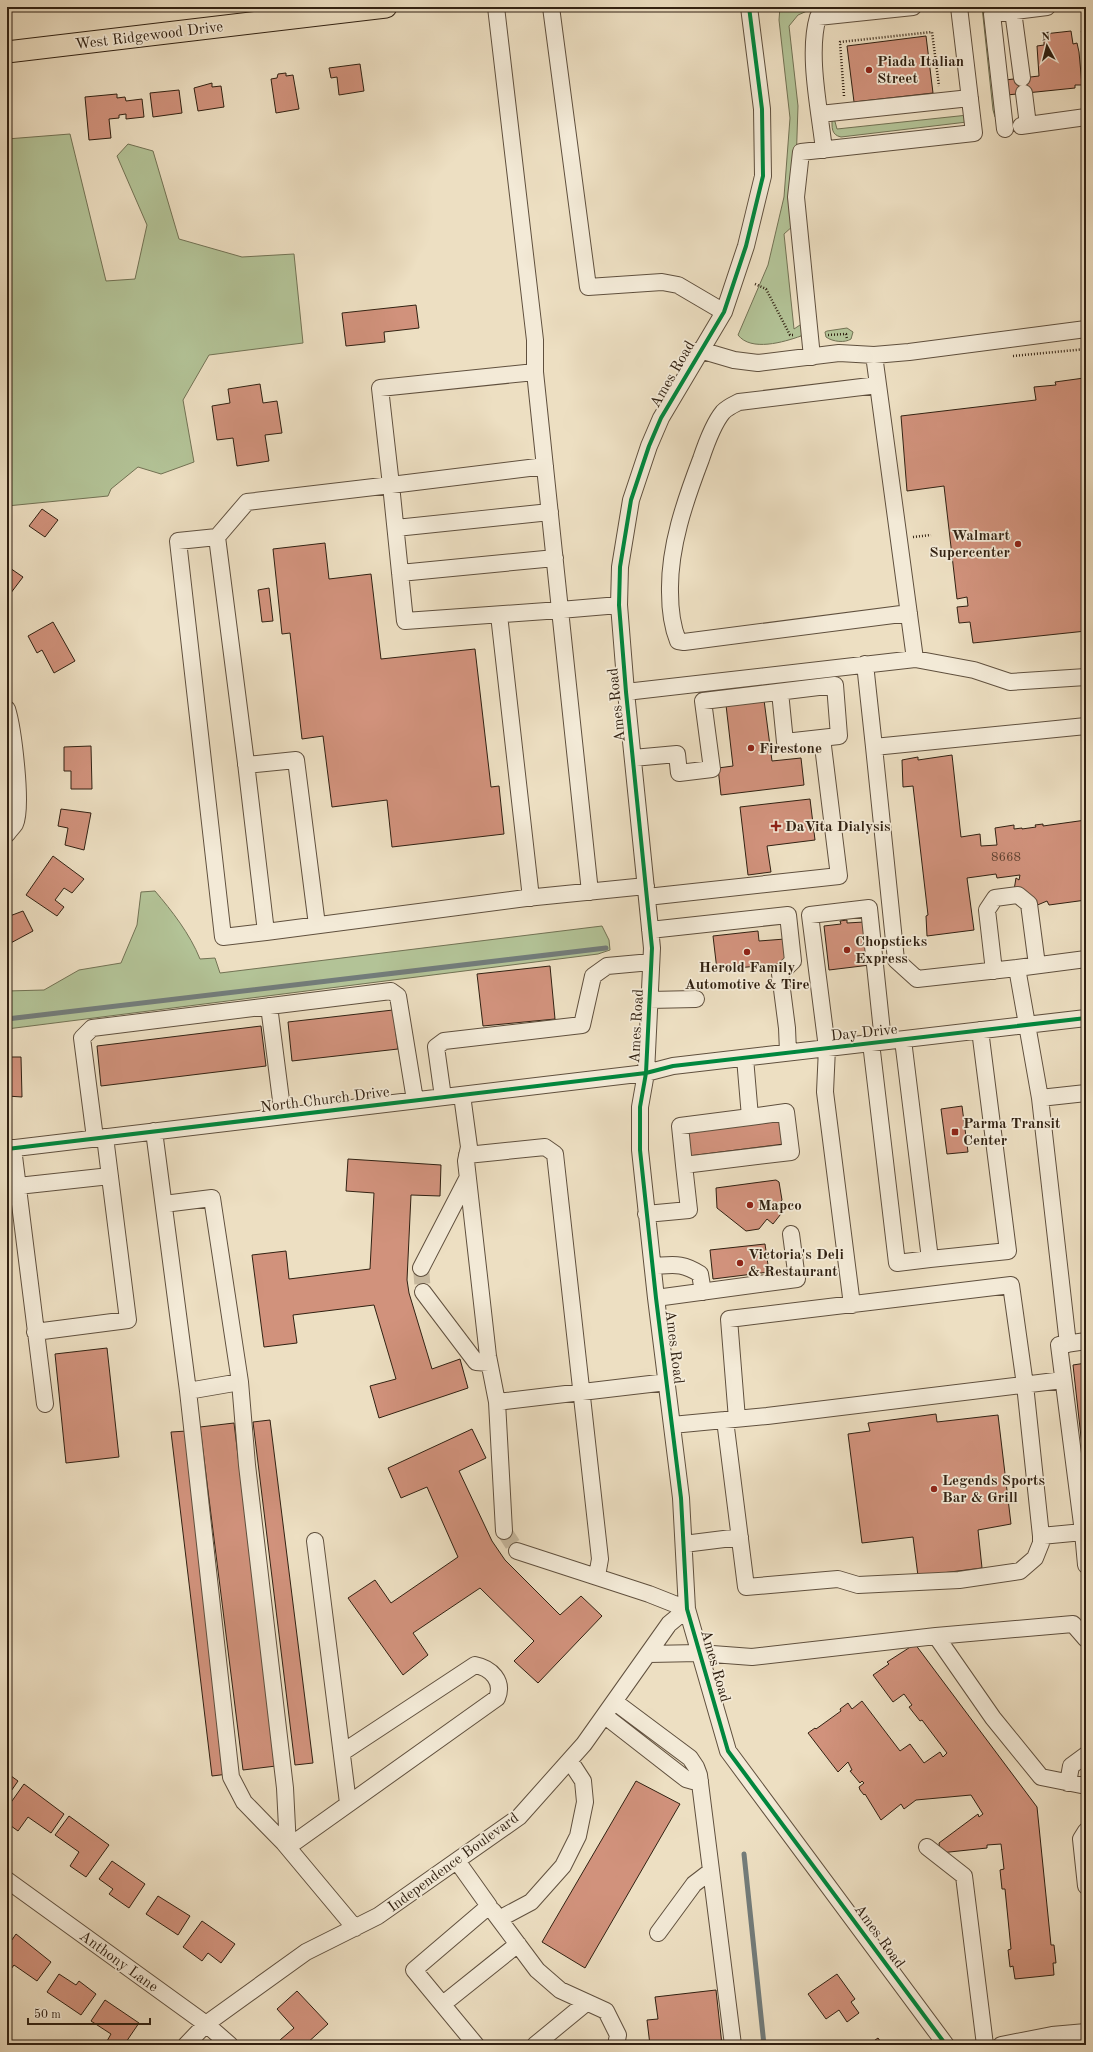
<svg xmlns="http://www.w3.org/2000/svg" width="1093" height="2052" viewBox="0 0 1093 2052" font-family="'Old Standard TT',serif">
  <rect width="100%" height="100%" fill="#eddfc2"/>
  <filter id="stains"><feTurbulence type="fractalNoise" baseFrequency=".005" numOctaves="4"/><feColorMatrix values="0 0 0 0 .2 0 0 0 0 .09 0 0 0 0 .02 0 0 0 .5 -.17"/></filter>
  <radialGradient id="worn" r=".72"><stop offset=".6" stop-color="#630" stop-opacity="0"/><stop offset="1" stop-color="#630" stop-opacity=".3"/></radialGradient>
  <path fill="#b3c397" stroke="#727254" d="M780 7H816L798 15 789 26 798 106 794 225 784 234 794 329 806 321V323L801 336C784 342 751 352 738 335L768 265 784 197 790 118 779 20Z
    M982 7H989L998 118 995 117 993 110Z
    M968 115 967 122 841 137C831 135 832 127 832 119L834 118 837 129Z
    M70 134 106 281 135 279 147 225 117 156 128 144 153 151 179 239 242 257 294 254 303 343 209 355 183 400 194 462 161 474 138 467 111 489 108 496 7 506V139Z
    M847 328 853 332 851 339C845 343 833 342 826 337L825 332 827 331Z
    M155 891C172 911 190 934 200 959L215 958 220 973 602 926 609 940 610 950 598 954 7 1029V991L44 990 79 970 121 963 137 925 141 892Z"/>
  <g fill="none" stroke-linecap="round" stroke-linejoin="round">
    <path stroke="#737c7a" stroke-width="5" d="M7 1019 606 948
      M744 1854 764 2045"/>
  </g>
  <path fill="#d1927c" stroke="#312112" d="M1071 31 1073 44 1077 43 1079 52 1082 85H1075V88L1007 95 1005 80 1039 76 1037 46 1044 45V34Z
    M926 36 933 93 854 102 847 46Z
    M360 64 364 91 339 95 337 77 331 78 329 68Z
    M286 73V76L293 75 299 109 276 113 271 79 277 78 278 74Z
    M212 83V87L221 86 224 107 198 111 194 88Z
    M179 90 182 113 153 117 150 93Z
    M117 94V98L125 97 126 101 142 99 144 117 126 119V114L119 115V118L109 119 111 138 89 140 85 97Z
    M416 305 419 328 384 332 385 342 346 346 342 313Z
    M1084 378 1086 394V631L973 643 970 622 959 623 957 607 968 606 967 597 957 599 944 486 907 491 901 416 1036 400 1034 387 1056 385 1055 382Z
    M260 384 263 403 277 401 282 433 265 435 269 461 237 466 233 438 217 440 212 406 230 403 228 389Z
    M42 509 58 520 45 537 29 526Z
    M325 543 329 579 371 574 381 659 475 649 491 787 499 786 504 834 392 847 387 800 332 807 323 736 302 739 290 633 282 634 273 549Z
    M7 566 23 577 7 598Z
    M269 588 273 621 262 622 258 590Z
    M53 622 75 661 54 673 42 650 37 653 28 636Z
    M764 700 772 761 801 758 804 785 721 795 718 768 733 766 726 705Z
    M91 746 92 789H71V771H64V747Z
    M952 755 961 837 980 834 981 846 997 845 995 828 1014 825V829L1022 828V829L1036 827 1035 825 1043 824V826L1086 820V900L1049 905 1047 901 1035 906 1014 890 1016 878 1019 880 1020 875 997 878 996 874 967 878 974 930 927 936 926 916 928 915 913 786 903 787 902 760 918 757V760Z
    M810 799 815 840 767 846 771 872 748 875 740 807Z
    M61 809 91 813 84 850 65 845 68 828 58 826Z
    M53 856 84 879 72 893 64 888 55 900 64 907 57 916 26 895Z
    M23 911 33 931 7 945V917Z
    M847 920V923L864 922 870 965 829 970 824 926 841 924 840 921Z
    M758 931 759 941 785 939 788 963 717 970 713 936Z
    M550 966 555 1019 483 1026 477 974Z
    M393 1010 398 1049 292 1061 288 1022Z
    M261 1026 266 1066 101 1086 97 1046Z
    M7 1057H21L22 1097 7 1096Z
    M962 1106 968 1152 947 1154 941 1109Z
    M781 1121 784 1144 689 1156 686 1133Z
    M348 1159 441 1165 440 1196 411 1195 407 1280 409 1293 432 1369 460 1359 468 1388 379 1418 370 1386 396 1379 374 1305 293 1315 297 1343 264 1347 252 1255 286 1251 289 1279 370 1269 374 1193 346 1191Z
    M776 1180 779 1182 782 1200 778 1205 784 1210 773 1224 767 1219 759 1229 746 1231 717 1208 716 1188Z
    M765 1244 769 1272 713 1279 710 1250Z
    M107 1348 119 1457 66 1463 55 1354Z
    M1086 1363V1482L1073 1365Z
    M936 1414 937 1422 998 1415 1011 1524 978 1530 982 1568 918 1576 913 1537 862 1543 848 1434 870 1431 868 1423Z
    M270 1420 313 1763 295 1765 253 1422Z
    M234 1423 276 1766 243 1770 200 1427Z
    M472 1429 486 1458 459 1471 492 1541 505 1560 560 1615 581 1596 602 1616 538 1683 514 1661 534 1641 480 1588 413 1633 428 1655 403 1675 348 1598 375 1580 391 1603 458 1557 427 1487 401 1498 388 1468Z
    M187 1431 228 1774 212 1776 171 1432Z
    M915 1644 1037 1807 1051 1945H1054L1056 1963H1053L1054 1975 1015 1979 1013 1966 1010 1967 1008 1950 1011 1949 1005 1889H1002L1000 1870 1004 1869 1001 1844 987 1845V1848L940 1853 939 1843 978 1814 979 1817 983 1814 971 1795 916 1800 904 1809 901 1804 881 1820 865 1794 864 1795 860 1790 859 1787 864 1783 862 1781 860 1783 850 1771 852 1770 848 1762 838 1772 808 1733 815 1728 816 1729 841 1711 840 1709 848 1703 852 1709 862 1701 900 1751 910 1744 924 1763 940 1752 943 1757 947 1753 922 1720 920 1721 909 1707 912 1705 904 1694 893 1702 873 1675 889 1664 887 1662Z
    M7 1773 18 1781 7 1797Z
    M636 1781 680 1804 585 1968 542 1942Z
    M24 1784 64 1814 51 1833 28 1817 18 1831 7 1823V1808Z
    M69 1816 109 1845 86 1877 70 1866 79 1852 55 1835Z
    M112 1861 145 1884 129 1908 109 1894 113 1889 99 1879Z
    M158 1896 190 1916 178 1935 146 1914Z
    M202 1921 235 1944 221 1963 208 1953 202 1961 183 1947Z
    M16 1934 51 1962 37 1981 14 1965 8 1973 7 1972V1947Z
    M59 1974 76 1985 79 1981 96 1994 81 2015 47 1992Z
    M837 1974 855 1999 851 2002 859 2013 847 2022 839 2010 826 2019 808 1994Z
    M716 1990 722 2045H650L647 2020 658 2019 655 1997Z
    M297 1991 328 2024 305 2045H284L280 2040 294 2028 277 2009Z
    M105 2000 139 2023 124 2045H113L107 2041 111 2034 91 2021Z
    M878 2038 883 2045H868Z"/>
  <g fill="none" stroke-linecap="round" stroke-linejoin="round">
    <path stroke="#c7b99f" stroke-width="16" stroke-dasharray="16 8" stroke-linecap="butt" d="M421 1268 423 1292
      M504 1531 517 1551"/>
    <defs>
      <path id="minor" d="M496 7 535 340V373
        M551 7 588 287 662 282 678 285 724 312
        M749 7 762 109 763 176 746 246 724 312 661 418 649 446 631 500 620 567 619 605 626 692 652 948 646 1073 640 1107V1150L656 1298 681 1498 687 1609 728 1751 946 2045
        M1013 11 1022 78
        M1024 93 1028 125
        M820 114 970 98
        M1021 126 1086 117
        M1005 129 992 14 1047 7
        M824 150C820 112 807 54 818 17L913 7
        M700 350 734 360 758 363 839 353 874 355 909 352 1086 329
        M874 355 915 659
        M812 357 796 197 801 152 974 133 959 7
        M878 385 739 402C733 405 728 407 723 412 713 424 706 444 701 459 685 501 669 547 670 592 670 608 672 626 678 641L684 642 909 613
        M545 466 391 485 405 621 560 610 590 892
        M396 528 550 512
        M217 537 246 763 266 932 526 898 646 886
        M400 573 555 558
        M499 615 531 898
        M865 664 874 747
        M626 692 915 659 974 670 1010 682 1086 677
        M7 709C13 728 23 807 15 824 13 827 9 831 7 834
        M633 758 677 754 679 773 712 769 703 701 835 685 839 736 785 742 780 692
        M246 765 296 760 317 925
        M647 897 839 876 822 738
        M650 930 788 915 793 961 780 974 787 1028 788 1052
        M266 932 223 937 178 541 217 537 247 502 391 485 380 388 535 372 560 610 619 605
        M1017 968 917 979 896 960 874 747 1086 726
        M994 971 987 910 995 898 1018 895 1029 904 1037 965
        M649 1000 696 999
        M269 1006 283 1116
        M903 1040 930 1259 1008 1251 980 1030
        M871 1043 897 1263 930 1259
        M745 1058 750 1117 680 1126 684 1165 791 1152 786 1112 750 1117
        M462 1095 469 1147 466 1161 488 1356 497 1402 504 1531
        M443 1097 436 1047 444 1041 582 1025 593 976 607 966 651 962
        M1040 1098 1086 1093
        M154 1131 188 1391 240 1382 212 1198 164 1204
        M95 1138 82 1038 92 1028 391 991 398 996 415 1100
        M13 1148 45 1404
        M7 1149 646 1073 673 1066 1086 1018
        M467 1155 545 1147 555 1154 600 1559 597 1576
        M18 1186 110 1176
        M646 1214 689 1210 684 1165
        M653 1266C673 1265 682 1262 700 1274L703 1292
        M421 1268 467 1179
        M423 1292 476 1362 489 1363
        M656 1298 797 1279 791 1234
        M852 1305 825 1092 827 1048 810 915 869 908 883 1041
        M35 1332 128 1320 105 1137
        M1068 1344 1040 1098 1017 968 1086 959
        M240 1382 247 1465 285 1788 288 1847
        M188 1391 231 1777 244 1802 284 1843 355 1928
        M497 1402 667 1382
        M725 1420 746 1587 838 1579 858 1585 959 1580 1020 1571 1035 1558 1041 1543V1536L1025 1385 1011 1285 729 1319 737 1419
        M672 1425 767 1416 1063 1380
        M1083 1532 1059 1345 1086 1341
        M1041 1536 1083 1532 1086 1565
        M315 1541 348 1803
        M684 1544 740 1537
        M517 1551 649 1594 687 1609
        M936 1636 1073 1624 1086 1639
        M649 1654 699 1653 752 1657 936 1636 993 1718 1041 1777 1086 1786
        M615 1702 690 1758 696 1767 699 1775 733 2045
        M605 1716 686 1779 693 1781H700
        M1068 1783 1071 1766 1086 1755
        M1086 1831 1081 1839 1086 1886
        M288 1847 497 1698C504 1681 491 1668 475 1665L343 1752
        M927 1847 964 1876 985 2045
        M457 1861 489 1906 414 1970 476 2045
        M7 1880 206 2024 230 2045
        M493 1911 537 1970 560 1990 606 2011 618 2035 616 2045
        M499 1919 531 1902 563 1866 578 1836 585 1802 583 1781 570 1761
        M658 1933 694 1884 711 1871
        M443 2004 518 1944
        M186 2045 206 2024 306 1952 378 1916 519 1817 584 1744 669 1624 687 1609
        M535 2045 586 2003
        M1001 2045 1052 2035 1086 2032"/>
      <path id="major" d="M7 52 386 7"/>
    </defs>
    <use href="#minor" stroke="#60503e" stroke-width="18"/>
    <use href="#major" stroke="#312112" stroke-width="23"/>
    <path stroke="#312112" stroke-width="2.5" stroke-dasharray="1 2" stroke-linecap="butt" d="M1082 31 1086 59
      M844 96 840 42 932 32 939 86
      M755 284 766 289 790 335H793
      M828 335 846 334 847 339
      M1013 356 1086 349
      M913 537 931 535"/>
    <use href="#minor" stroke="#f3ead7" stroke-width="16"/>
    <use href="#major" stroke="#eddfc2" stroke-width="21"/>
    <defs>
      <path id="cycleway" d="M749 7 762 109 763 176 746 246 724 312 661 418 649 446 631 500 620 567 619 605 626 692 652 948 646 1073 640 1107V1150L656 1298 681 1498 687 1609 728 1751 946 2045
        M7 1149 646 1073 673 1066 1086 1018"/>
    </defs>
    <use href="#cycleway" stroke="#f3ead7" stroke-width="6"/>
    <use href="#cycleway" stroke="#00873e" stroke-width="4"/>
  </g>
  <g fill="#8f2418" stroke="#f3ead7" stroke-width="1.5">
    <circle cx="869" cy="70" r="4"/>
    <circle cx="1018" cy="544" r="4"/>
    <circle cx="751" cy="748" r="4"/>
    <path d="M774 820h4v4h4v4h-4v4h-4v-4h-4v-4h4z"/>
    <circle cx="847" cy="950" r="4"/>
    <circle cx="747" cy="952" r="4"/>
    <rect x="951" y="1128" width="8" height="8" rx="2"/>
    <circle cx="750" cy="1205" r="4"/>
    <circle cx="740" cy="1263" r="4"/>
    <circle cx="934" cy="1489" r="4"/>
  </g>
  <g text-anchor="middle" stroke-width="3.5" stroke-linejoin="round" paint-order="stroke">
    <g font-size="13" fill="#593d2c">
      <text x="1006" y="861">8668</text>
    </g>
    <g font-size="15" fill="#312112" stroke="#f3ead7">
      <text transform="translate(149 35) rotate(-7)" y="5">West Ridgewood Drive</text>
      <text transform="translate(672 374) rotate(-60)" y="5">Ames Road</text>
      <text transform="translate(616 705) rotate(-96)" y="5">Ames Road</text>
      <text transform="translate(636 1026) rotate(-87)" y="5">Ames Road</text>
      <text transform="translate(864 1032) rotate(-6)" y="5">Day Drive</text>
      <text transform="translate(325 1099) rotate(-7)" y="5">North Church Drive</text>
      <text transform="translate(675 1347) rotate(83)" y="5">Ames Road</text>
      <text transform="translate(716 1666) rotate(74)" y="5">Ames Road</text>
      <text transform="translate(453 1862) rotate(-36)" y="5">Independence Boulevard</text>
      <text transform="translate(880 1936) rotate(54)" y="5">Ames Road</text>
      <text transform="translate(119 1961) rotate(36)" y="5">Anthony Lane</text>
    </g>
    <g font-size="15" font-weight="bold" fill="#312112" stroke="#f3ead7" text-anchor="start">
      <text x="877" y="66">Piada Italian<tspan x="877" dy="17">Street</tspan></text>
      <text x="1010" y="540" text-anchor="end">Walmart<tspan x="1010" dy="17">Supercenter</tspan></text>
      <text x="759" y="753">Firestone</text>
      <text x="785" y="831">DaVita Dialysis</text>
      <text x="855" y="946">Chopsticks<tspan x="855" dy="17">Express</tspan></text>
      <text x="747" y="972" text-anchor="middle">Herold Family<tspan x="747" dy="17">Automotive &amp; Tire</tspan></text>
      <text x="963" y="1128">Parma Transit<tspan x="963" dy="17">Center</tspan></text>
      <text x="758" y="1210">Mapco</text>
      <text x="748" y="1259">Victoria's Deli<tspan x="748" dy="17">&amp; Restaurant</tspan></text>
      <text x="942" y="1485">Legends Sports<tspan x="942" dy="17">Bar &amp; Grill</tspan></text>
    </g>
  </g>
  <rect width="1093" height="2052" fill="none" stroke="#eddfc2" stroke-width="24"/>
  <rect x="8" y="8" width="1077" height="2036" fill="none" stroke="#312112" stroke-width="2"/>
  <rect x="12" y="12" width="1069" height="2028" fill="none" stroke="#312112"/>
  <g transform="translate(1047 46) rotate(353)" stroke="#f3ead7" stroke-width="3" paint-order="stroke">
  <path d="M0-3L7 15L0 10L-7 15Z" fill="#312112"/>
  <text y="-6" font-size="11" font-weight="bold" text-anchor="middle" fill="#312112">N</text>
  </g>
  <path d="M28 2018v6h122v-6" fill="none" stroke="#312112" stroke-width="2"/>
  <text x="34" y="2018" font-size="12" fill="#312112" stroke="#f3ead7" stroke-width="3" paint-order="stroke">50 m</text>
  <rect width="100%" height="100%" filter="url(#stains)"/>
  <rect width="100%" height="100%" fill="url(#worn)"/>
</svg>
